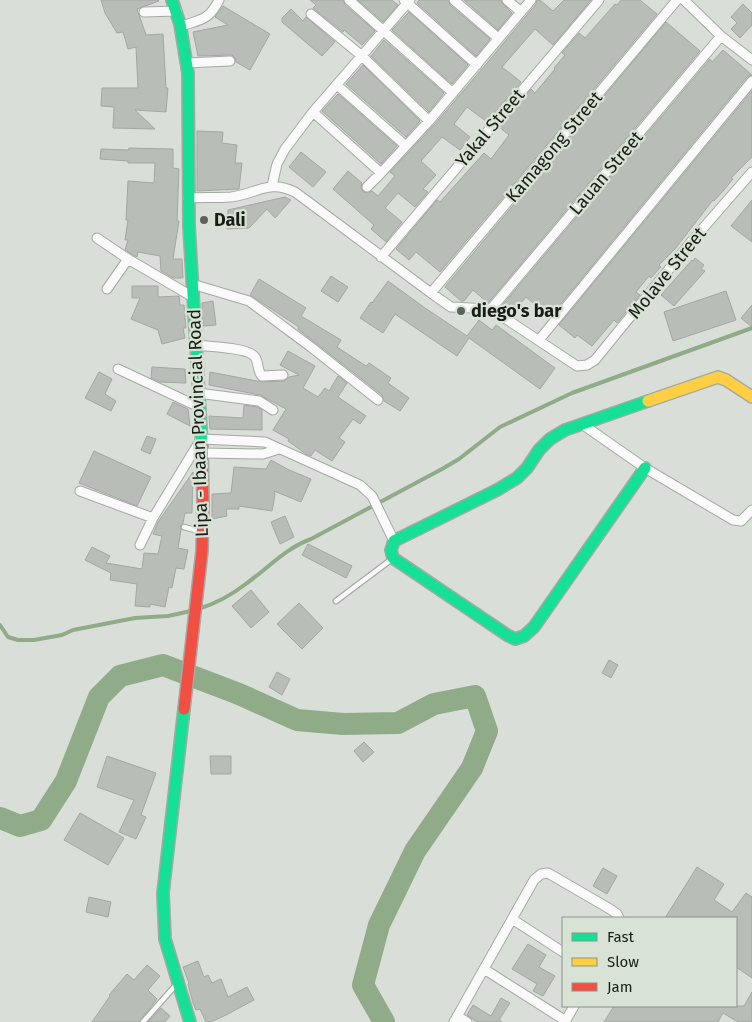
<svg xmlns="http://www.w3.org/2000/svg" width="752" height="1022" viewBox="0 0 752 1022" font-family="'Fira Sans',sans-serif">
  <rect width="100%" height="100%" fill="#d9dfd8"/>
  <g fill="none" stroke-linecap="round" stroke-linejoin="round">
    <path stroke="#90ab88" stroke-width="4" d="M198 609C215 604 233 594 247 583 268 568 286 548 311 539L442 469 459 459 500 427 572 393 752 328
      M0 625 8 637 18 640H34L62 635 73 630 135 618 168 616 191 611"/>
    <path stroke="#90ab88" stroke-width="22" d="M0 818 20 826 41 820 66 781 99 697 120 676 163 665 239 694 297 720 343 724 398 723 434 704 475 696 487 731 472 768 415 851 379 925 363 985 384 1022"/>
  </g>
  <path fill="#b8bdb7" stroke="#a3a7a2" d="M101 0H158L159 1 137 9 146 35 163 34 166 88H168L166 112 135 110 155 129 113 128 114 107 101 106 102 88H138L136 47 128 49 123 32 117 33 105 13Z
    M310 0H343L345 5 375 31 362 45 344 30 343 32 313 8 316 5Z
    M358 0H392L398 5 383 22Z
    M419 0H448L450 5 490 39 476 56 417 3Z
    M464 0H501L503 4 512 13 498 30Z
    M537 0H540L553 11 564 0H591L553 45 535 29 502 67 521 82 487 122 467 107 454 124 470 137 460 150 442 137 421 161 436 175 423 189 428 192 415 207 398 193 385 208 402 222 386 242 371 229 374 225 333 189 348 171 362 183 361 188 363 192 368 193 372 191 378 196 395 176 390 172 434 125 482 69 536 4Z
    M621 0H640L657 14 440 272 416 252 409 260 396 249 437 200 440 202 484 153 491 159 509 135 499 127 531 89 535 93 555 69 554 68 565 55 562 53 579 33 585 38 615 4 617 5Z
    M743 4 752 13V25L740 38 731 29 737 23 731 17Z
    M223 6 270 34 250 70 236 62 235 58 232 55 198 56 193 32 228 25 215 17Z
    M291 9 303 21 306 17 335 42 322 56 282 22V18Z
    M409 12 468 65 452 84 392 30Z
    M666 22 700 51 488 303 473 290 464 301H461L445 287Z
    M384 40 444 93 429 112 371 56Z
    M723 50 752 75 747 77 550 317 526 297 511 315 500 308 710 59 712 62Z
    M363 65 420 121 406 137 346 84Z
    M752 91V157L731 178 733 179 724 190 714 201 713 200 675 249 659 265 661 267 651 278 649 276 636 292 640 295 617 323 614 320 592 346 577 335 575 338 559 325Z
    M338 94 397 146 381 164 322 111Z
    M197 131 223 132 222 143 237 145 235 163H242L239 189 197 191Z
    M129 148 173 149V168L179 169 177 221H179L173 259H182L183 278H173L161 271 160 256 138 252 137 257 125 250 128 240H125L128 220H126L128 181 154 183 155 163H128V161L100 159 101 149 128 150Z
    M301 152 326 172 313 187 289 167Z
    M285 197 291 200 275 218 267 209 249 228 227 229 228 210Z
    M752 200V242L731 226Z
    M695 258 704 265 701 269 705 271 674 306 661 295 692 260 693 261Z
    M331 276 348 287 338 302 321 291Z
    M259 279 306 308 301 316 341 340 337 347 366 366 369 363 391 378 388 383 409 398 400 411 384 401 382 395 298 329 299 327 250 295Z
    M388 281 425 308 467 336 479 320 492 330 496 325 555 368 540 389 469 338 457 356 395 314 383 333 360 318 371 302 372 303Z
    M132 286H158V297L179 296 180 305H184L186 328H183L185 338 162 344 158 330 131 319 140 298H132Z
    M726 291 736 320 673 341 664 312Z
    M213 301 216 325 203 326 202 303Z
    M752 305V327L741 318Z
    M288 351 315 366 303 388 318 397 325 388 329 391 338 376 347 383 338 397 366 416 360 424 353 419 339 438 345 442 332 461 315 450 311 456 306 454 288 441 289 439 273 430 286 409 260 395 209 385 210 372 262 382 284 381 289 377 299 375 280 365Z
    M152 367 185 369 186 383 160 382 151 378Z
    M99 372 112 379 105 394 116 401 111 411 85 398Z
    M173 402 188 409 190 426 167 414Z
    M244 405 257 407 262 410V430L210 429 209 416 243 418Z
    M147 436 156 439 150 454 141 450Z
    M94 451 151 477 137 506 79 483Z
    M271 460 289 470 311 479 301 502 274 491 275 495 272 511 239 506V509H226L227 516 212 519V494L231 493 234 467 266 469Z
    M193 472 192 513H185L183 523 180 526 181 530 178 548 188 550 184 569 176 568 172 588 169 587 165 607 150 604V607L135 606 137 584 110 580 111 573 85 560 92 547 110 556 106 563 142 569 144 553 158 554 162 536 153 534 158 522Z
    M285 516 294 537 280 544 271 522Z
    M308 544 352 566 346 578 302 555Z
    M251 590 269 612 251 628 232 606Z
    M299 603 323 628 302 649 277 624Z
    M609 660 618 665 611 678 602 673Z
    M277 672 290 679 282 695 269 687Z
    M364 742 374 752 363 762 354 751Z
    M107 756 156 773 141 815 146 817 136 839 119 832 134 800 97 787Z
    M210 756H231V774H211Z
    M80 813 124 838 108 865 64 840Z
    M697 867 724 884 714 900 732 912 746 893 752 897V978L736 967V918H665Z
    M603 868 617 876 607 894 593 886Z
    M89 897 111 902 108 917 86 912Z
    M528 944 546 955 539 967 555 976 543 996 533 991 537 984 512 969Z
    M198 961 204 977 208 975 212 983 221 979 228 997 247 987 254 1000 226 1015 211 1022H206L200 1009 196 1010 193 1003 188 984 189 983 183 967Z
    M147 965 160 976 148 990 157 999 139 1022H92L110 996 109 995 127 974 134 980Z
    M752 992V1022H738L723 1013 718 1022H604L614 1006H744Z
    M501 998 510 1003 499 1020 502 1022H477L467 1015 473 1005 491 1016Z
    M161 1008 170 1016 165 1022H148Z"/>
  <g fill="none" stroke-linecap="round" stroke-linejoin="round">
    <defs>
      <path id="lane" d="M184 527 202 532
        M336 601 392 559
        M143 1022 175 986"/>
      <path id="street" d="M349 0 453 93
        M404 0 477 65
        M454 0 498 38
        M507 0 521 12
        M684 0 721 36 752 60
        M144 12 177 11
        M311 14 362 56 429 121
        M182 26C202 19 209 20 219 0
        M187 63 230 61
        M337 85 406 146
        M313 112 381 173 429 121 531 0
        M272 186 277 164 285 149 313 112 410 0
        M367 187 381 173
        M188 198C202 197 217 198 231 197 257 194 268 179 295 192L431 293 451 307 491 309 577 366 587 365 595 360 691 242 752 172
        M97 238 128 259 193 297
        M381 257 599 0
        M192 284 249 301 311 347 378 400
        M107 289 128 259
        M431 293 677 0
        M491 309 721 36
        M539 340 752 81
        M196 345C209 347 248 347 255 357 259 363 257 371 262 376L283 375
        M118 369 199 407
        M198 393 259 401 273 410
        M582 424 645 468 733 520 741 521 752 510
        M202 453 263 454 279 449
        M80 491 153 518 201 439 265 442 360 485 372 496 394 541
        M140 545 153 518
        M512 919 563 952
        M484 969 566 1021
        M457 1016 467 1022
        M454 1022 534 880 541 874 548 873 610 909 617 914 619 918
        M565 1022 574 1006"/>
      <path id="fast" d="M172 0 180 24 188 73 189 226 202 447
        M645 468 534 627 524 636 515 639 507 635 393 558 391 550 394 541 497 490 517 478 527 468 539 450 550 439 565 430 648 401
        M184 709 163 893 165 939 190 1022"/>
      <path id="slow" d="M648 401 718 377 726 380 752 397"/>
      <path id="jam" d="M184 709 202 551 203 503 202 447"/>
    </defs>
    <use href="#lane" stroke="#a5a9a4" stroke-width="7"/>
    <use href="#street" stroke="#a5a9a4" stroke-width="11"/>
    <use href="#fast" stroke="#a5a9a4" stroke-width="14"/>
    <use href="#slow" stroke="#a5a9a4" stroke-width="14"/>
    <use href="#jam" stroke="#a5a9a4" stroke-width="14"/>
    <use href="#lane" stroke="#f9faf9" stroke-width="4.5"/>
    <use href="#street" stroke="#f9faf9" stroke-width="9"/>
    <use href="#fast" stroke="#16e098" stroke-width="11"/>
    <use href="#slow" stroke="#ffcf43" stroke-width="11"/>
    <use href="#jam" stroke="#f24e42" stroke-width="11"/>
  </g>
  <g fill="#5c615b" stroke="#d8e2d5" stroke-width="2">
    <circle cx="204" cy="220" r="5"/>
    <circle cx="461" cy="311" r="5"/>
  </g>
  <g text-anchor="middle" stroke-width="4.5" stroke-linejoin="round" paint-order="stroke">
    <g font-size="18" fill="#191d18" stroke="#d8e2d5">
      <text transform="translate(490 128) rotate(-50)" y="6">Yakal Street</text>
      <text transform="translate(554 147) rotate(-50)" y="6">Kamagong Street</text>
      <text transform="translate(606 173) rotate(-50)" y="6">Lauan Street</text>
      <text transform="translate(667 273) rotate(-51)" y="6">Molave Street</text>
      <text transform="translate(198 423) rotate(-92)" y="6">Lipa - Ibaan Provincial Road</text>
    </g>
    <g font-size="18" font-weight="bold" fill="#191d18" stroke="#d8e2d5" text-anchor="start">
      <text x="214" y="226">Dali</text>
      <text x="471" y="317">diego's bar</text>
    </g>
  </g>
  <rect x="562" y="917" width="175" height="90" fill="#d8e2d5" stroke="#8c9389"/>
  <rect x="572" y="933" width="25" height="8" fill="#16e098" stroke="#8c9389"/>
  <text x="607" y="942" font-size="15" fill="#191d18">Fast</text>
  <rect x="572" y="958" width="25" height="8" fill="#ffcf43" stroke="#8c9389"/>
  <text x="607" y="967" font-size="15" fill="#191d18">Slow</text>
  <rect x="572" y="983" width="25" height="8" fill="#f24e42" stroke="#8c9389"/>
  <text x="607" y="992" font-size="15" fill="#191d18">Jam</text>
</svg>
